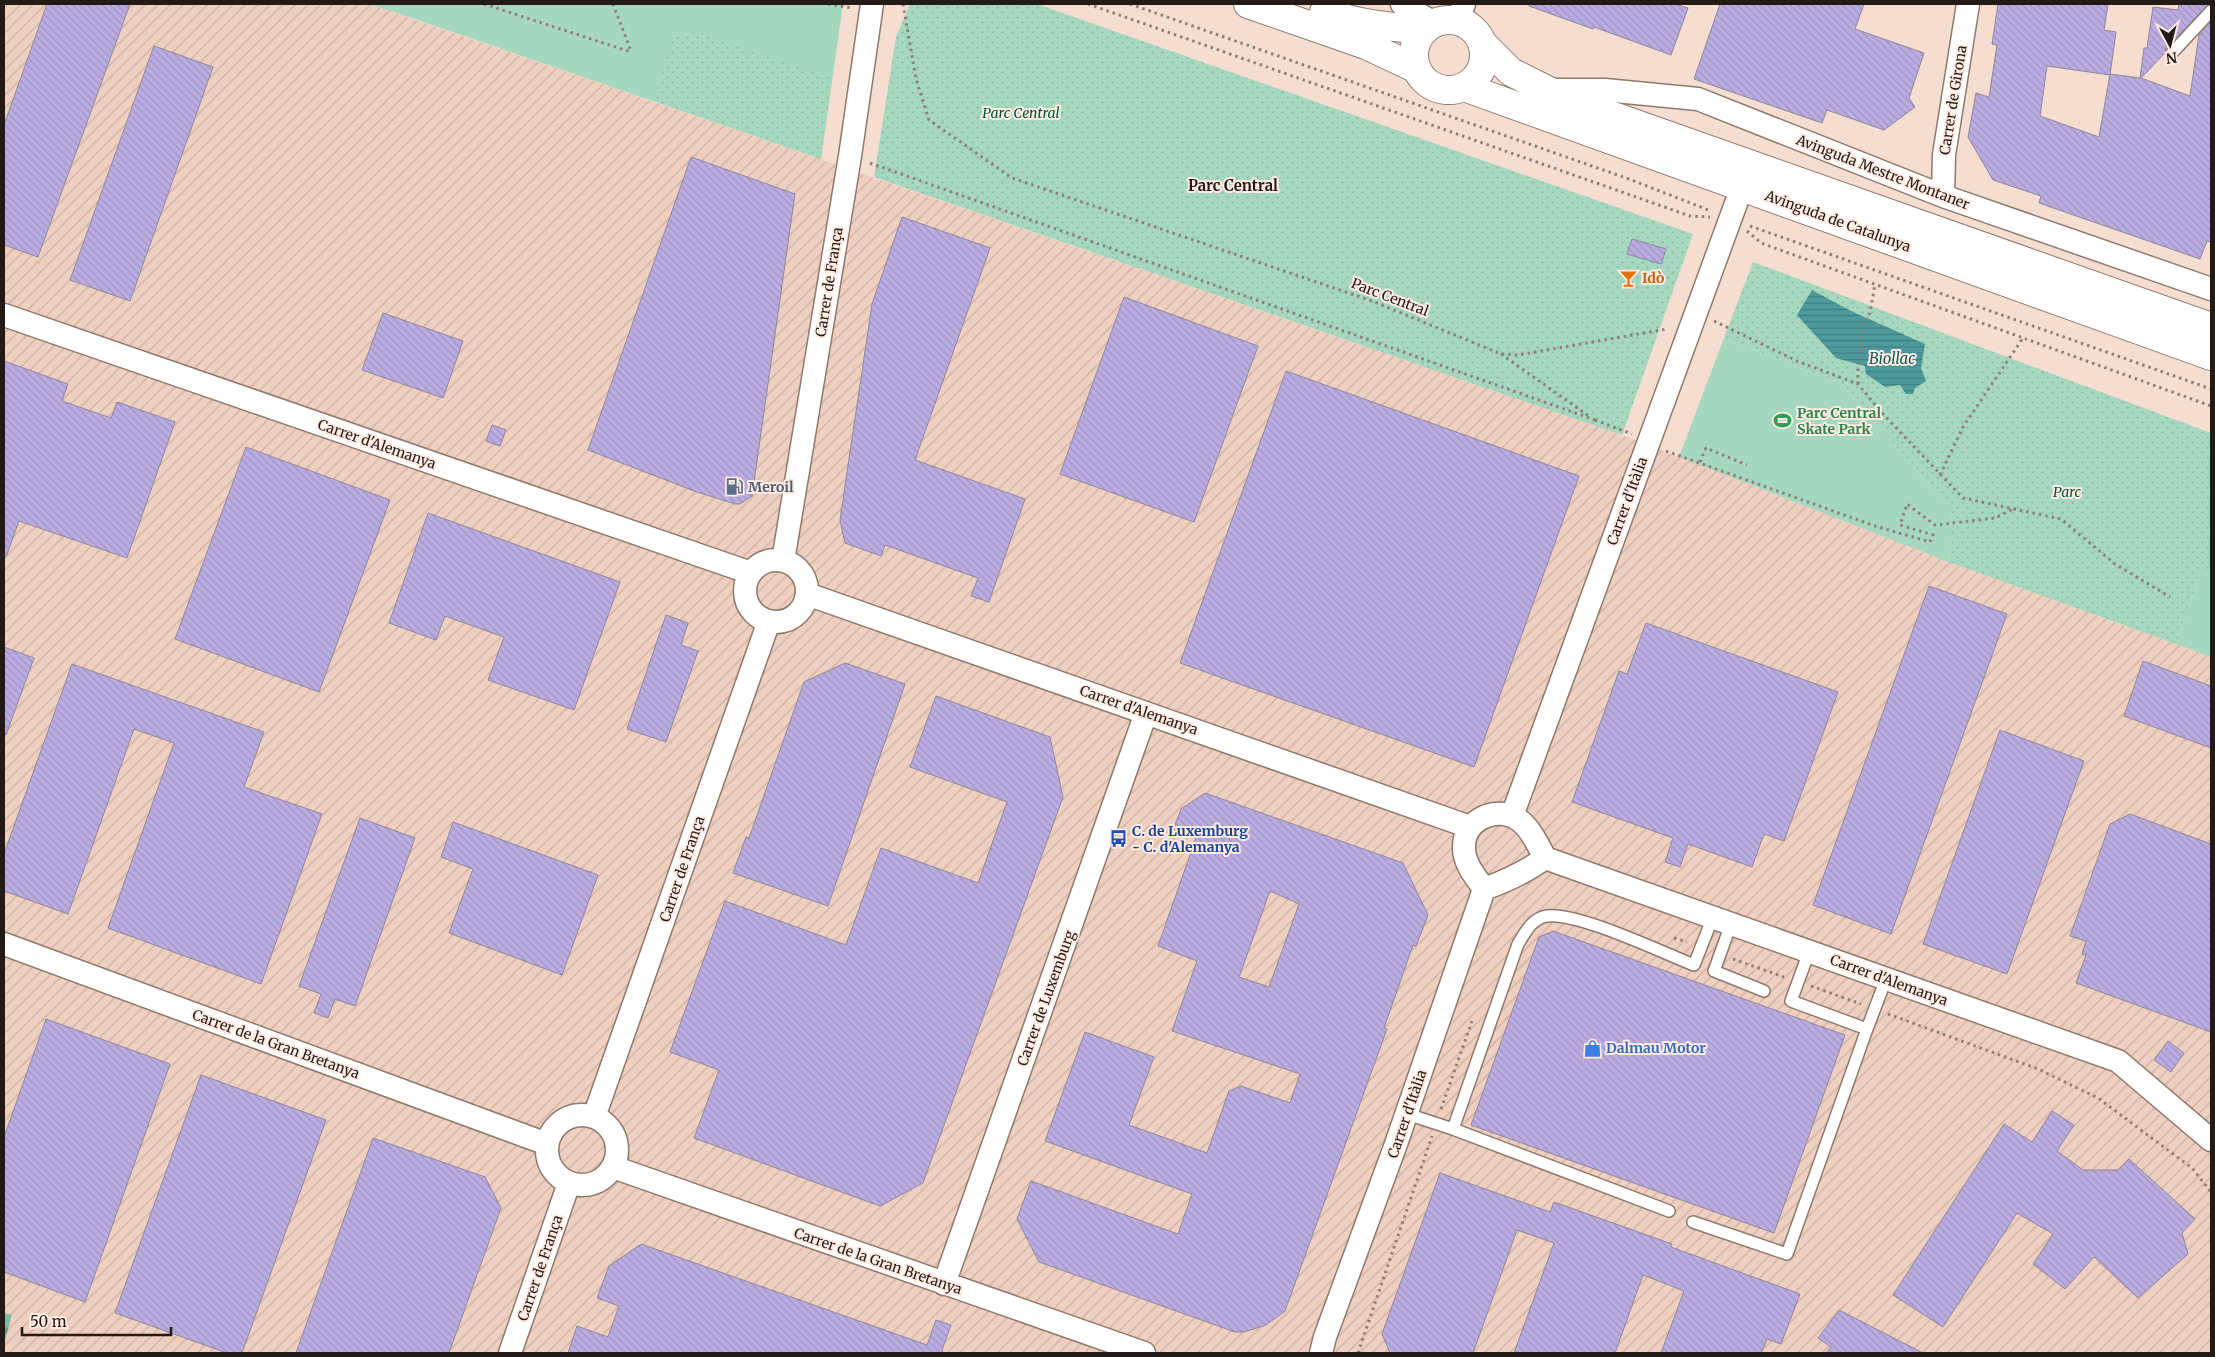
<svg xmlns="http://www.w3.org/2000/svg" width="2215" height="1357" viewBox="0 0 2215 1357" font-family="Merriweather,serif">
  <defs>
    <pattern id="industrial-furrows" width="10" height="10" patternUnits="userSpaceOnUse" patternTransform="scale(1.25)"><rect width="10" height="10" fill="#efcfbf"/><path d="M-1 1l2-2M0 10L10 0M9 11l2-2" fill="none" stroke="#cdb1a3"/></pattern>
    <pattern id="forest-firs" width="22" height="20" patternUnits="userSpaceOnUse" patternTransform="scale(1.25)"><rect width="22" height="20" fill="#7ebca0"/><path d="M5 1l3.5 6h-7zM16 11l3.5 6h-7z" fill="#679881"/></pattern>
    <pattern id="park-dots" width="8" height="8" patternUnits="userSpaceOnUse" patternTransform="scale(1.25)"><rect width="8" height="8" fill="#a6d8c0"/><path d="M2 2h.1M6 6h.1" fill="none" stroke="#8fb9a4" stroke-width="1.8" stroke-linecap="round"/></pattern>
    <pattern id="water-rules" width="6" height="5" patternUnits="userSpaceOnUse" patternTransform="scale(1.25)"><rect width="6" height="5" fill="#4d9a9d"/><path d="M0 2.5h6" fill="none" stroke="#407d7f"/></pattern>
    <pattern id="building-back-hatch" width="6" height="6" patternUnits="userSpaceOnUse" patternTransform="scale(1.25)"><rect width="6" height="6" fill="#bbade2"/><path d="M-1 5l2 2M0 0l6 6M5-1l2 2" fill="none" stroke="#a094c1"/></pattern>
  </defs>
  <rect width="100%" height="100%" fill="#f5ddd0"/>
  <path fill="url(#industrial-furrows)" d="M4 4H369L1622 435 1949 562 2211 657V1353H4V1344L12 1316 4 1313Z"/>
  <path fill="#a6d8c0" d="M369 4H843L821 159 403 15Z
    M1724 338 1841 384 1952 512 1949 562 1679 457Z
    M2201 571 2211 576V657L2176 644Z"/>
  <path fill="url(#forest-firs)" d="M4 1313 12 1315 4 1344Z"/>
  <path fill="url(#park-dots)" d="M910 4H1037L1693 234 1622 435 874 177 896 37Z
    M697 31 832 78 821 159 654 101 671 39Z
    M1753 262 2211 433V576L2201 571 2176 644 1949 562 1952 512 1841 384 1724 338Z"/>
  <path fill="url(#water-rules)" d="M1812 290 1851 311 1925 344 1921 368 1926 381 1915 388 1913 394H1906L1900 385 1885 387 1866 374 1865 366 1836 358 1797 315Z"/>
  <path fill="url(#building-back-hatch)" stroke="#8d879d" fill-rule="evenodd" d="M47 4H130L38 257 4 245V125Z
    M1529 4H1675L1688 8 1671 55 1594 27 1593 29 1529 6Z
    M1720 4H1864L1855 29 1924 53 1909 98 1915 107 1884 130 1827 110 1822 123 1694 79Z
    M1998 4H2108L2104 30 2116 32 2110 75 2047 66 2040 116 2099 137 2110 74 2140 78 2144 48H2147L2153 7 2178 10 2179 4H2209L2177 37 2168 36 2165 53 2141 78 2190 96 2199 35 2211 22V242L2207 241 2200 259 2039 203 2041 196 1993 180 1968 137 1976 93 1989 97 1997 45 1992 44Z
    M154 46 213 67 130 301 70 280Z
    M691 157 795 194 752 496 740 504H735L697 492 588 450Z
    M902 217 990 248 915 460 1025 499 989 602 971 596 978 578 885 545 881 556 845 543 840 520 872 304Z
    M1632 239 1666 249 1661 264 1627 254Z
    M1124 297 1258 346 1194 522 1060 474Z
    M383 313 463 341 443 398 362 370Z
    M4 361 68 384 62 401 111 418 117 402 175 422 127 558 19 521 6 557 4 556Z
    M1286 371 1579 476 1474 767 1180 663Z
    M492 425 506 430 500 446 486 441Z
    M246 447 390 500 319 692 175 639Z
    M428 513 620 582 574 710 488 680 504 637 445 616 436 640 389 623Z
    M1929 586 2007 614 1891 934 1813 905Z
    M666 615 688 623 681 645 698 651 666 742 627 729Z
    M1646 623 1838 692 1784 841 1764 834 1752 867 1688 844 1680 867 1665 862 1673 838 1572 802 1619 671 1627 674Z
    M4 647 34 658 6 735 4 734Z
    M2143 661 2211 686V748L2124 716Z
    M845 663 905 684 828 906 733 873 746 837 749 838 804 682Z
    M72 664 264 732 244 787 322 814 261 984 108 928 174 743 134 729 68 914 4 891V854Z
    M936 696 1050 737 1063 797 923 1183 880 1206 694 1138 719 1070 670 1052 725 901 846 945 881 848 978 883 1007 802 910 767Z
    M2000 730 2084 761 2007 974 1923 944Z
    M1205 793 1403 863 1428 915 1416 946 1413 945 1384 1028 1387 1029 1285 1311 1266 1325 1244 1332H1235L1039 1262 1017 1219 1031 1181 1178 1234 1192 1194 1045 1141 1085 1032 1154 1057 1129 1125 1207 1153 1229 1091 1241 1086 1290 1103 1300 1074 1172 1031 1197 961 1158 946 1196 838 1173 830 1181 809ZM1270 891 1299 904 1269 987 1239 977Z
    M2130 814 2211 844V1032L2076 983 2086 955 2082 954 2086 941 2070 936 2110 824Z
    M360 818 415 838 355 1006 335 999 328 1018 314 1013 321 994 299 986Z
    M453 822 598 875 562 975 449 933 473 869 441 857Z
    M1553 931 1845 1035 1774 1233 1471 1125 1539 937Z
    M46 1019 170 1064 85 1302 4 1272V1137Z
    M2168 1041 2184 1053 2171 1072 2154 1060Z
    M201 1075 326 1120 242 1353H227L115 1313Z
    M2052 1111 2074 1125 2057 1151 2083 1170H2118L2129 1159 2195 1219 2182 1233 2188 1254 2138 1298 2094 1257 2065 1289 2033 1264 2053 1234 2017 1213 1943 1327 1893 1295 2004 1124 2032 1142Z
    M373 1138 485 1177 501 1208 449 1353H296Z
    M1440 1173 1550 1212 1554 1202 1672 1244 1671 1247 1800 1294 1781 1344 1767 1339 1761 1353H1661L1684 1291 1643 1275 1615 1353H1514L1554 1243 1517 1230 1473 1353H1390L1382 1334Z
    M641 1244 927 1345 936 1320 951 1325 942 1350 943 1353H568L577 1326 608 1337 619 1306 597 1298 609 1266Z
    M1839 1310 1923 1353H1826L1831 1347 1818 1338Z"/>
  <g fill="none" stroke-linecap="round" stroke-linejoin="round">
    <defs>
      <path id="lane" d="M2172 53 2211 11
        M1731 924 1714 971 1764 991
        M1809 952 1791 1001 1867 1029 1886 979
        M1407 1114 1453 1129
        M1669 1211 1453 1129 1518 944C1525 933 1532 918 1547 916 1578 912 1661 952 1694 965L1713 917
        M1693 1222 1787 1254 1867 1029"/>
      <path id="street" d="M1402 4 1434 23
        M1457 21 1464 4
        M1554 90H1605L1698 99 1943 196 2211 289
        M1943 196 1944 155 1968 4
        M4 315 751 573
        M745 591a31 31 0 1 1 62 0a31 31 0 1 1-62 0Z
        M783 561 850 156 872 4
        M807 594 1470 827
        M1512 816 1742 187
        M1545 858 2118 1061 2211 1140
        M1484 889C1476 877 1464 864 1464 848 1463 820 1497 804 1519 820 1531 829 1538 845 1545 858
        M1484 889C1506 881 1526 872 1545 858
        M4 944 547 1144
        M547 1150a35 35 0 1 1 70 0a35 35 0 1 1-70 0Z
        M594 1117 769 621
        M613 1167 1144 1353
        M944 1284 1146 713
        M510 1353 569 1183
        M1321 1353 1325 1337 1396 1144 1484 889"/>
      <path id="secondary" d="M1248 4 1366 45 1417 69
        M1324 12C1357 24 1390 27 1425 30
        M1414 55a35 35 0 1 1 70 0a35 35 0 1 1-70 0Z
        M1483 44 1511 72 1549 91 1616 117 2211 327
        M1464 87 2211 356"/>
    </defs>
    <use href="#lane" stroke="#8e796d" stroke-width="14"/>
    <use href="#street" stroke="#8e796d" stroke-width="25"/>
    <use href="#secondary" stroke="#8e796d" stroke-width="30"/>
    <path stroke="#907f77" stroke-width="3" stroke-dasharray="2.5 4" stroke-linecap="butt" d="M484 4 631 52
      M613 4 631 51
      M828 4 852 8
      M903 4 916 79 929 120 1012 178 1372 301 1501 354 1518 355 1667 329
      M1088 4 1690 216 1710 217
      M1130 4 1629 179 1711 211
      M870 163 1595 420
      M1750 226 2211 389
      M1747 231 1761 243 2211 406
      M1714 321 1797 361 1858 384 1881 412 1963 498 2061 519 2115 564 2170 597
      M1501 354 1590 417
      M1858 384V366L1863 336 1862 325 1870 313 1875 284
      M1595 420 1632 434
      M1666 451 1875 526 1930 542 1933 535 1900 525 1907 504 1935 525 1995 518 2015 508
      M1700 462 1706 448 1747 465
      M1940 475 1963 427 2023 338
      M1674 938 1687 942
      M1733 959 1784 977
      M1811 986 1861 1004
      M1888 1014 2038 1069 2098 1098 2192 1168 2211 1192
      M1441 1109 1472 1021
      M1358 1353 1432 1136"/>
    <use href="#lane" stroke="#fff" stroke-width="11"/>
    <use href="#street" stroke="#fff" stroke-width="22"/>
    <use href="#secondary" stroke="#fff" stroke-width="28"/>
  </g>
  <defs>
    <symbol id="bar-bare" viewBox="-9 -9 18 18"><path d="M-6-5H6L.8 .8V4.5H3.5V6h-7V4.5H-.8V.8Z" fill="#e8710a" stroke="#ffebe1" stroke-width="2.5" paint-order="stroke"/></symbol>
    <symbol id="stadium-bare" viewBox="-9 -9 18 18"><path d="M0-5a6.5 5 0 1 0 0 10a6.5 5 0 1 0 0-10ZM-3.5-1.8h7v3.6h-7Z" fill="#2e9e5b" stroke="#ffebe1" stroke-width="2.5" paint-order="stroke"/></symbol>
    <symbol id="fuel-bare" viewBox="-9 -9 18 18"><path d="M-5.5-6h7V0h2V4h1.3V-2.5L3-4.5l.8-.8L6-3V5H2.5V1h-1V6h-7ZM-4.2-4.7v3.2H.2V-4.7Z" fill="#5c6f8a" stroke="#ffebe1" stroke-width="2.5" paint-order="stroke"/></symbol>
    <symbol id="bus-bare" viewBox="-9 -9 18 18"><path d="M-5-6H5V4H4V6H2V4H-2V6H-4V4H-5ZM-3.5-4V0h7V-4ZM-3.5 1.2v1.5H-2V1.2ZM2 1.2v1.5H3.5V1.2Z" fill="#1a4fb4" stroke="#ffebe1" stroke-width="2.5" paint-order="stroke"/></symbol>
    <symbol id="shop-bare" viewBox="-9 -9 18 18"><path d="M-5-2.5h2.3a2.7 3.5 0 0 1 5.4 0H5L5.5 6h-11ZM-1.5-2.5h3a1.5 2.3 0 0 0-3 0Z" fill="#3f7fe0" stroke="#ffebe1" stroke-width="2.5" paint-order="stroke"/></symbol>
  </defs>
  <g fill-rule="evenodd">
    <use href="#bar-bare" x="1616" y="266" width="25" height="25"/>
    <use href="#stadium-bare" x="1770" y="408" width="25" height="25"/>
    <use href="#fuel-bare" x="722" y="474" width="25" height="25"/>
    <use href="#bus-bare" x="1106" y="826" width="25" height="25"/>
    <use href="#shop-bare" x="1580" y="1036" width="25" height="25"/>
  </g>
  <g text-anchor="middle" stroke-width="4" stroke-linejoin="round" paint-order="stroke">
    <g font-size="14" fill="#231a16" stroke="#ffebe1">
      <text transform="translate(1953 100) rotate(-81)" y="5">Carrer de Girona</text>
      <text transform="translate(1883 172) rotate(21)" y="5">Avinguda Mestre Montaner</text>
      <text transform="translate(1838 221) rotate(20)" y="5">Avinguda de Catalunya</text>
      <text transform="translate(829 282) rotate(-81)" y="5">Carrer de França</text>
      <text transform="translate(1390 297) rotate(21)" y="5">Parc Central</text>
      <text transform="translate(377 444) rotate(19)" y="5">Carrer d'Alemanya</text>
      <text transform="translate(1627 501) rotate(-70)" y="5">Carrer d'Itàlia</text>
      <text transform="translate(1139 710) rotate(19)" y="5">Carrer d'Alemanya</text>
      <text transform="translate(682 869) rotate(-71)" y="5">Carrer de França</text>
      <text transform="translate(1889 980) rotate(20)" y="5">Carrer d'Alemanya</text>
      <text transform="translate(1046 998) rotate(-70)" y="5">Carrer de Luxemburg</text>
      <text transform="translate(276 1044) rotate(20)" y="5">Carrer de la Gran Bretanya</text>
      <text transform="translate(1407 1114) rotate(-71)" y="5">Carrer d'Itàlia</text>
      <text transform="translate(878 1261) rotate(19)" y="5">Carrer de la Gran Bretanya</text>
      <text transform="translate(540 1268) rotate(-71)" y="5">Carrer de França</text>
    </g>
    <g font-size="14" font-style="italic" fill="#00543a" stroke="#ffebe1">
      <text x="1021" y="118">Parc Central</text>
      <text x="2067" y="497">Parc</text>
    </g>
    <g font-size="14" font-weight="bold" fill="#c56008" stroke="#ffebe1" text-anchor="start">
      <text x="1642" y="283">Idò</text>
    </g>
    <g font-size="14" font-weight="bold" fill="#27864d" stroke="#ffebe1" text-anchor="start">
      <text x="1797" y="418">Parc Central<tspan x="1797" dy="16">Skate Park</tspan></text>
    </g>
    <g font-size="14" font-weight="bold" fill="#4e5e75" stroke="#ffebe1" text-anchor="start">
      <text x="748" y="492">Meroil</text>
    </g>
    <g font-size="14" font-weight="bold" fill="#164399" stroke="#ffebe1" text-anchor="start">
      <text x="1132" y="836">C. de Luxemburg<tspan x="1132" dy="16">- C. d'Alemanya</tspan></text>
    </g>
    <g font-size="14" font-weight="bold" fill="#366cbe" stroke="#ffebe1" text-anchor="start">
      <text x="1606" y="1053">Dalmau Motor</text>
    </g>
    <g font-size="15" font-weight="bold" fill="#231a16" stroke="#ffebe1">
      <text x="1233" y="191">Parc Central</text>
    </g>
    <g font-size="15" font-style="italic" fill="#15575a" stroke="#ffebe1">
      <text x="1892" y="364">Biollac</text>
    </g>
  </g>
  <rect width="2215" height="1357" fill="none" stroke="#231a16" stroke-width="10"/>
  <g transform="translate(2170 45) rotate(173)" stroke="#ffebe1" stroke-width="4" paint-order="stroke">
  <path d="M0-4L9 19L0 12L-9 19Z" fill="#231a16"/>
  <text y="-8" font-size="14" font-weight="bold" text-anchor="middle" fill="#231a16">N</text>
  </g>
  <path d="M22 1327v8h149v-8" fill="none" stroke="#231a16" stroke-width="2.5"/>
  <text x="30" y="1327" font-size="15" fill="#231a16" stroke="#ffebe1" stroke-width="4" paint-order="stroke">50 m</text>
</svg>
